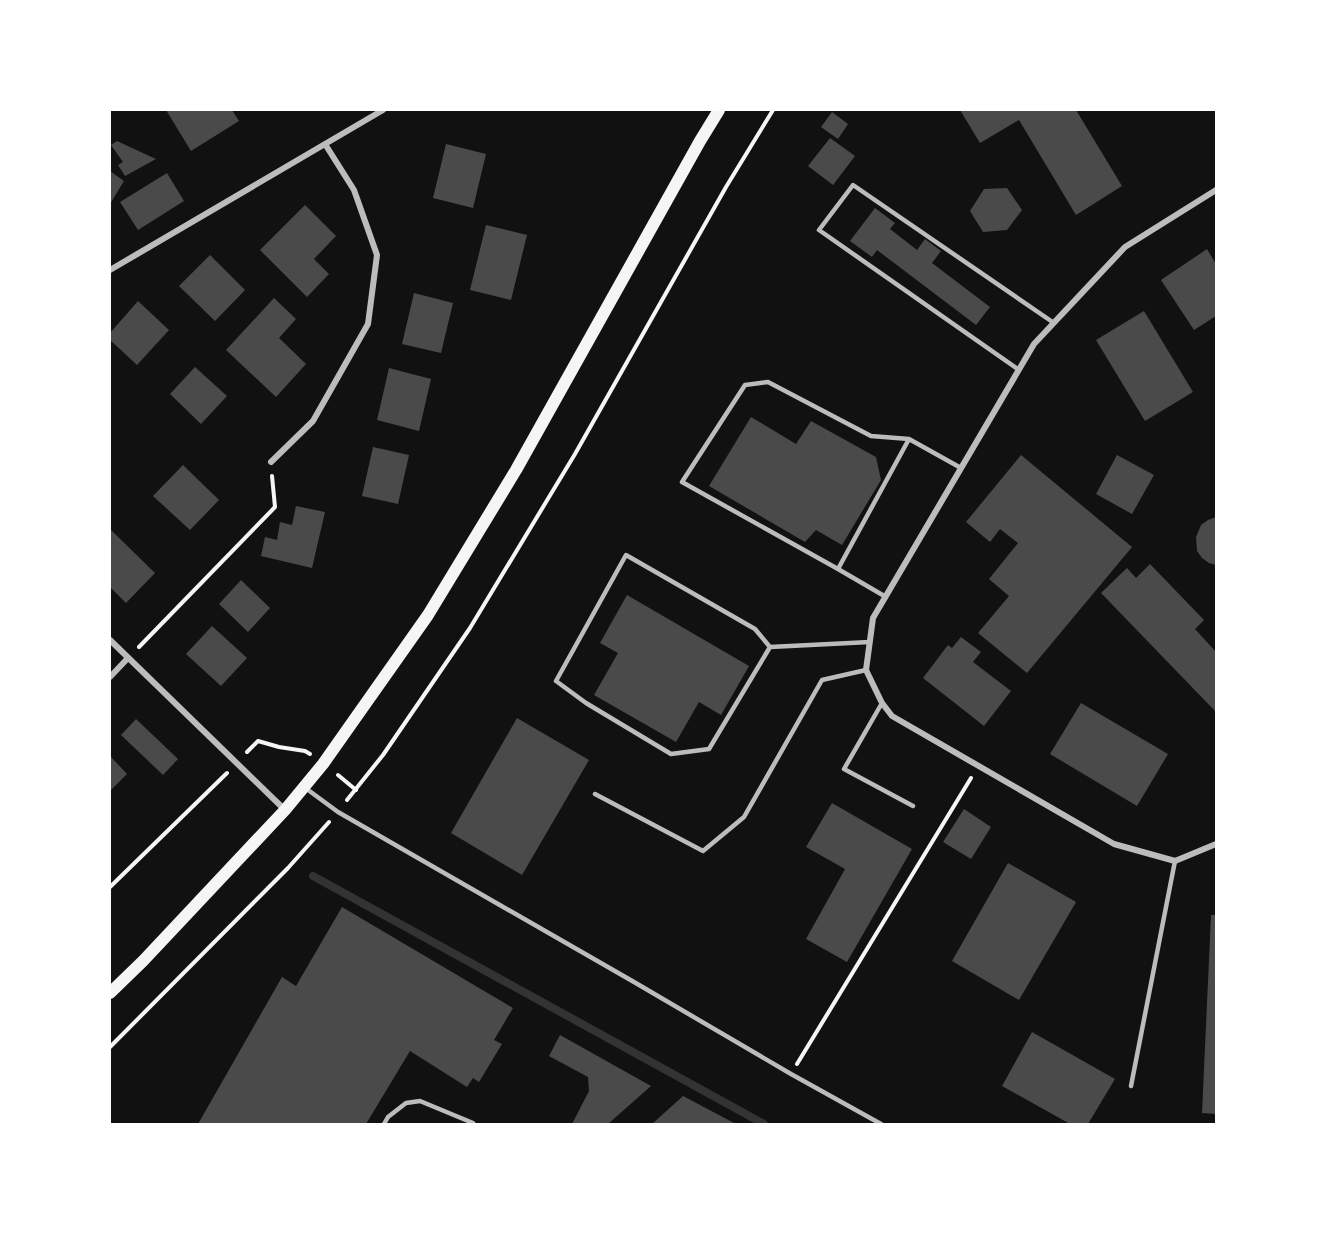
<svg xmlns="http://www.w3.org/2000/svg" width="1326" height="1234" viewBox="0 0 1326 1234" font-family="'Work Sans',sans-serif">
  <rect width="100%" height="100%" fill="#111"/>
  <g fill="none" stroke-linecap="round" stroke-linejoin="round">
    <path stroke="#333" stroke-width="8" d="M313 876 764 1124"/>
  </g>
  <path fill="#4a4a4a" d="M166 110H232L239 121 191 151Z
    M960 110H1076L1122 186 1076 215 1019 120 980 143Z
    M832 112 848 124 838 139 821 127Z
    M830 138 855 156 833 185 808 166Z
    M117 141 156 159 125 176 118 165 123 162 111 145Z
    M446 144 486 154 473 208 433 198Z
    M110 171 124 181 110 204Z
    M167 173 184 201 138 230 120 202Z
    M1007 188 1022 210 1007 230 983 232 970 211 984 189Z
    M305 205 336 236 314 259 329 274 307 297 260 250Z
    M875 208 895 223 890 229 917 250 925 239 941 251 932 263 990 307 976 325 877 250 872 257 850 241Z
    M486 225 527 235 511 300 470 290Z
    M1207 249 1216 264V316L1194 330 1161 280Z
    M210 255 245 290 215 321 179 286Z
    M414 293 453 303 441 353 402 344Z
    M274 298 296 319 279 338 306 364 276 397 226 350Z
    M138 301 169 330 137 365 110 340V333Z
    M1144 311 1193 392 1145 421 1096 340Z
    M195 367 227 396 201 424 170 394Z
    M389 368 431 379 419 431 377 420Z
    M751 417 796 444 811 421 876 457 881 480 842 545 816 530 805 542 709 486Z
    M373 447 409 455 398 504 362 496Z
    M1021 455 1132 547 1027 673 978 633 1009 596 989 579 1018 543 1000 529 990 542 966 522Z
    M1117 455 1154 475 1132 514 1096 494Z
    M183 465 219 500 190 530 153 496Z
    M296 506 325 512 312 568 261 556 265 537 277 540 280 522 292 525Z
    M1216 517V565L1209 563 1202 558 1197 551 1196 537 1201 525 1208 520Z
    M110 529 155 573 126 603 110 587Z
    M1150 564 1204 620 1195 629 1216 652V712L1101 593 1127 568 1136 578Z
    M241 580 270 608 248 632 219 604Z
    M627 595 749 666 721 715 699 702 676 742 594 695 618 653 600 643Z
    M212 626 247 658 221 686 186 654Z
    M961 637 981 652 973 662 1011 691 984 726 923 678 948 645 952 648Z
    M1081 703 1168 754 1137 806 1050 754Z
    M517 718 589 760 522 875 451 833Z
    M136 719 178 759 163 775 121 735Z
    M110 756 127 774 110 791Z
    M832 803 912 849 847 962 806 939 845 869 806 847Z
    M964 809 991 827 971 859 943 842Z
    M1008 863 1076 902 1019 1000 952 961Z
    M342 907 513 1008 494 1040 502 1044 479 1082 473 1078 467 1087 410 1051 366 1124H198L282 977 296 986Z
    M1211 915H1216V1114L1202 1113Z
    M1032 1032 1115 1079 1088 1124H1070L1002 1086Z
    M560 1035 651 1086 608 1124H572L589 1091 588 1077 549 1056Z
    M683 1096 736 1124H652Z"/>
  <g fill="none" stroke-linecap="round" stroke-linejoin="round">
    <path stroke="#f5f5f5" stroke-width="4" d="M139 647 275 507 272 476
      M247 752 258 741 279 747 305 751 310 754
      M338 775 356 790
      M347 800 383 755 470 628 575 454 726 187 773 110
      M110 887 227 773
      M110 1047 288 868 329 822
      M797 1064 971 778"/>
    <path stroke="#bcbcbc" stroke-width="4.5" d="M1019 370 819 230 853 185 1054 323
      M838 569 682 482 745 385 768 382 871 436 909 439
      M886 597 838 569 909 439 961 468
      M770 647 755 629 626 555 556 681 586 703 671 754 709 749 770 647 870 642
      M882 703 844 769 913 806
      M304 787 338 812 634 982 791 1074 881 1124
      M595 794 703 851 744 817 822 680 866 670
      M1131 1086 1175 861
      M384 1124 388 1117 406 1103 420 1101 473 1123"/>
    <path stroke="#bcbcbc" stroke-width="6" d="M1216 190 1125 247 1034 344 873 618 866 670 882 703 892 716 1114 844 1175 861 1216 844
      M110 270 383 110
      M271 462 313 421 368 324 377 255 354 190 325 144
      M110 640 285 810
      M110 677 128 658"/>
    <path stroke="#f5f5f5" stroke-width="12" d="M110 993 143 961 285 810 323 764 428 615 516 470 700 141 719 110"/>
  </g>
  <rect width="1326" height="1234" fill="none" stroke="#ffffff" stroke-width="222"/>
</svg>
